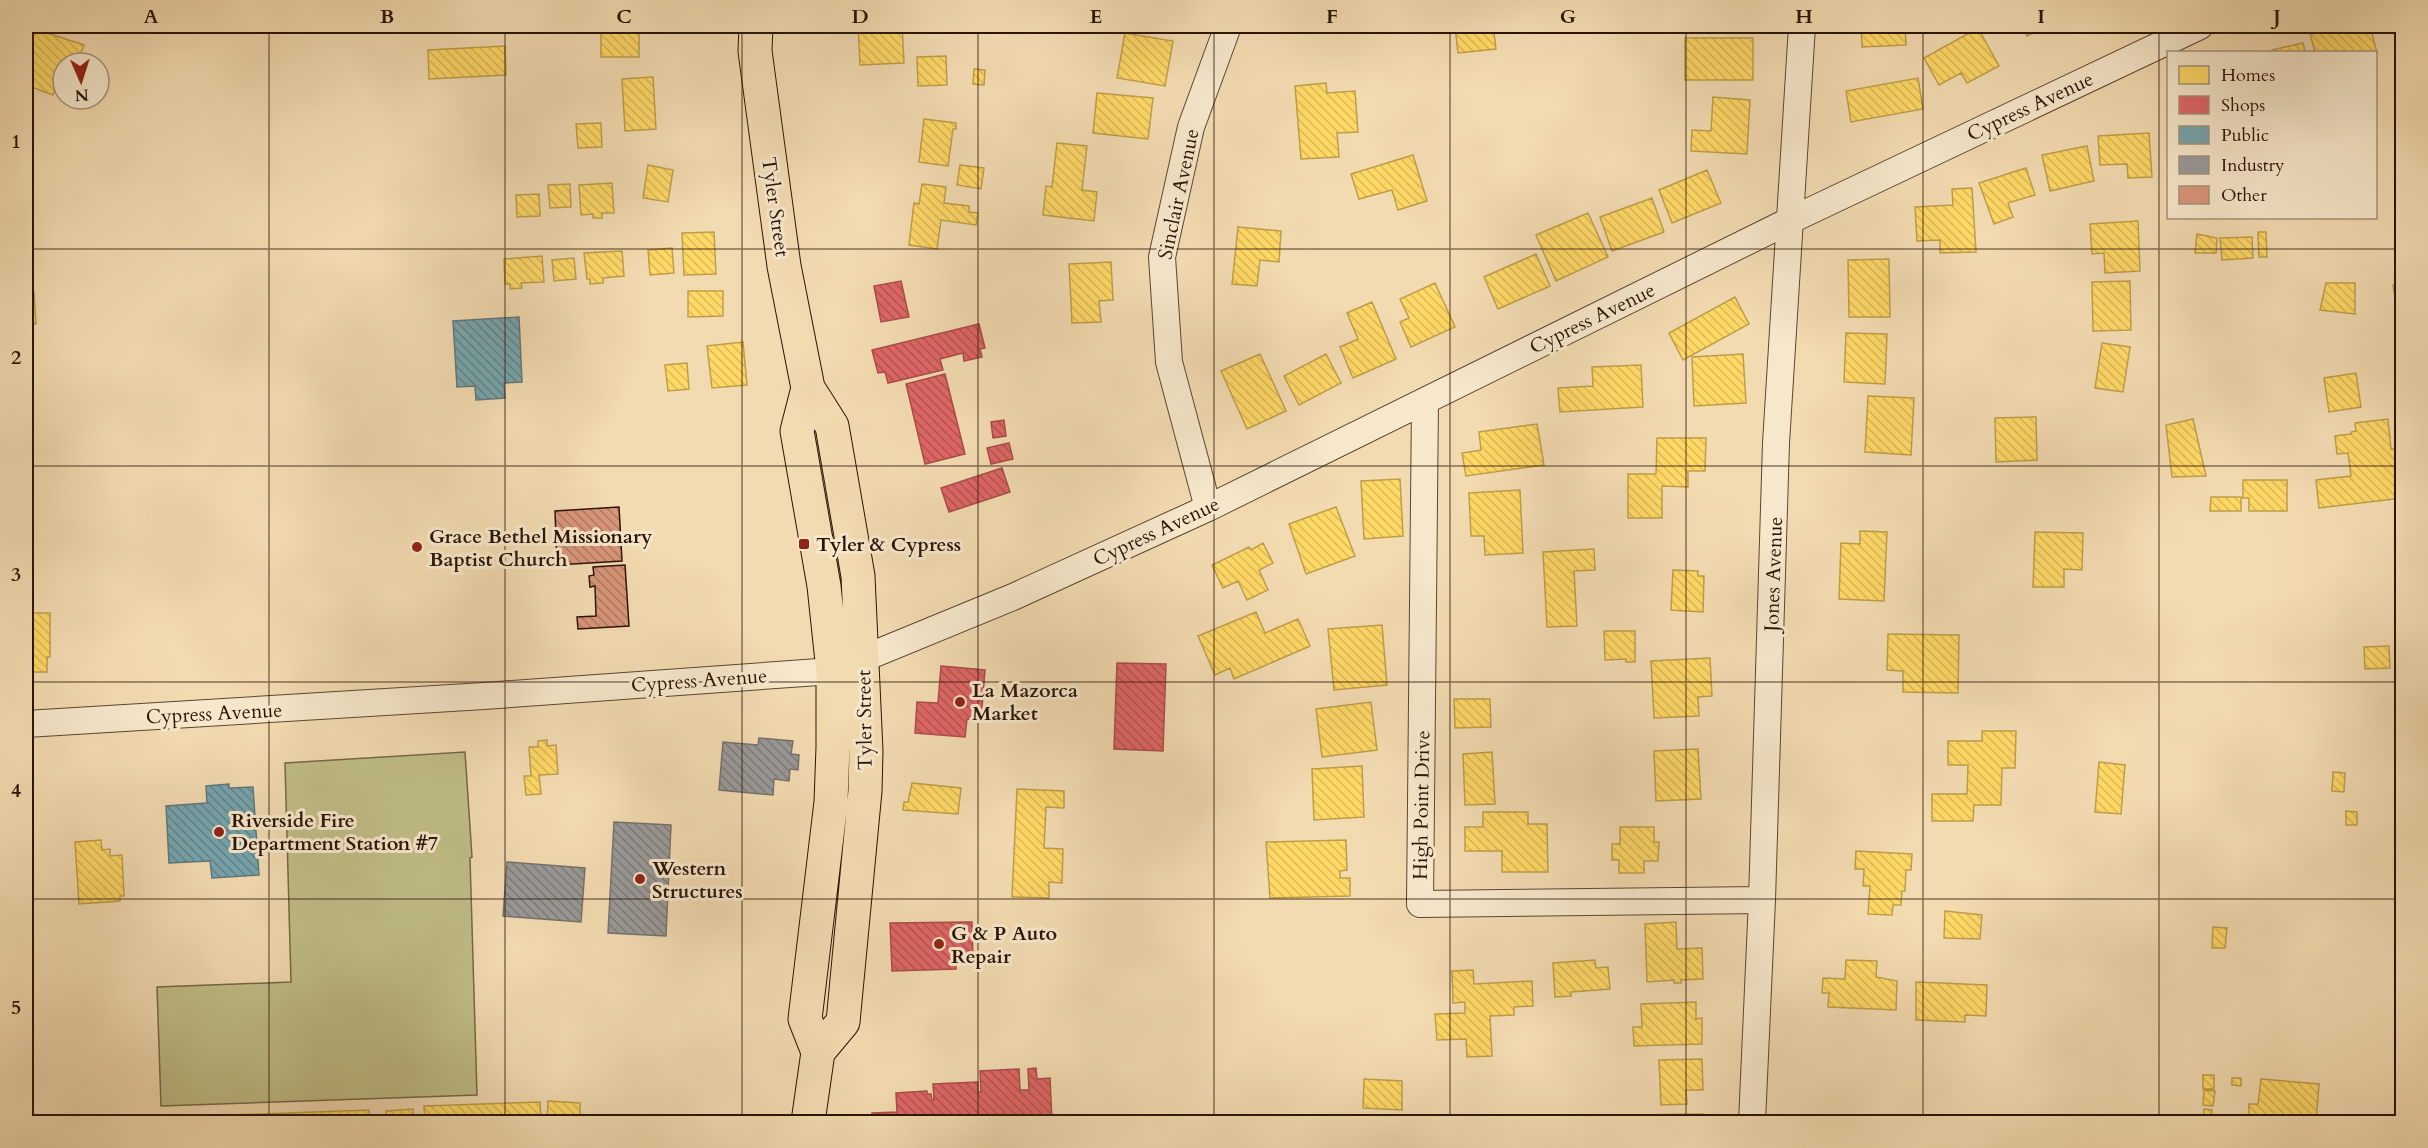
<svg xmlns="http://www.w3.org/2000/svg" width="2428" height="1148" viewBox="0 0 2428 1148" font-family="Cardo,serif">
  <defs>
    <pattern id="homes-back-hatch" width="6" height="6" patternUnits="userSpaceOnUse" patternTransform="scale(1.5)"><rect width="6" height="6" fill="#ffd966"/><path d="M-1 5l2 2M0 0l6 6M5-1l2 2" fill="none" stroke="#dbb957"/></pattern>
    <pattern id="shops-back-hatch" width="6" height="6" patternUnits="userSpaceOnUse" patternTransform="scale(1.5)"><rect width="6" height="6" fill="#e06666"/><path d="M-1 5l2 2M0 0l6 6M5-1l2 2" fill="none" stroke="#b65352"/></pattern>
    <pattern id="public-back-hatch" width="6" height="6" patternUnits="userSpaceOnUse" patternTransform="scale(1.5)"><rect width="6" height="6" fill="#76a5af"/><path d="M-1 5l2 2M0 0l6 6M5-1l2 2" fill="none" stroke="#61858c"/></pattern>
    <pattern id="industry-back-hatch" width="6" height="6" patternUnits="userSpaceOnUse" patternTransform="scale(1.5)"><rect width="6" height="6" fill="#999"/><path d="M-1 5l2 2M0 0l6 6M5-1l2 2" fill="none" stroke="#7d7c7b"/></pattern>
    <pattern id="building-back-hatch" width="6" height="6" patternUnits="userSpaceOnUse" patternTransform="scale(1.5)"><rect width="6" height="6" fill="#d9967a"/><path d="M-1 5l2 2M0 0l6 6M5-1l2 2" fill="none" stroke="#b07962"/></pattern>
  </defs>
  <rect width="100%" height="100%" fill="#f3dbb1"/>
  <filter id="stains"><feTurbulence type="fractalNoise" baseFrequency=".00333" numOctaves="4"/><feColorMatrix values="0 0 0 0 .2 0 0 0 0 .09 0 0 0 0 .02 0 0 0 .5 -.17"/></filter>
  <radialGradient id="worn" r=".72"><stop offset=".6" stop-color="#630" stop-opacity="0"/><stop offset="1" stop-color="#630" stop-opacity=".3"/></radialGradient>
  <path fill="#c0be88" stroke="#756848" stroke-width="1.5" d="M465 752 472 857 470 858 477 1095 161 1106 157 987 291 982 285 763Z"/>
  <path fill="url(#homes-back-hatch)" stroke="#bf9e4a" stroke-width="1.5" d="M26 26 84 45 77 63H63L53 95 26 85Z
    M601 26H639V57H601Z
    M858 26H902L904 63 860 65Z
    M1455 26H1493L1496 49 1458 53Z
    M1861 26H1905L1906 45 1862 47Z
    M2021 26H2046L2027 36Z
    M2341 26H2354L2355 28 2370 26 2377 53 2315 52 2310 34Z
    M2395 26H2402V49Z
    M1978 28 1999 66 1967 83 1961 73 1939 85 1924 58Z
    M1125 33 1173 41 1165 86 1117 78Z
    M1685 38H1753V80H1685Z
    M2303 43 2305 52H2273L2272 50Z
    M505 46 506 75 429 79 428 50Z
    M946 56 947 85 918 86 917 57Z
    M974 69 985 70 984 85 973 84Z
    M653 77 656 129 625 131 622 79Z
    M1918 78 1923 109 1851 122 1846 91Z
    M1326 83 1327 93 1355 91 1358 132 1337 133 1339 157 1301 159 1295 86Z
    M1097 93 1153 98 1148 139 1093 133Z
    M1713 97 1750 100 1747 154 1691 151 1692 130 1711 131Z
    M924 119 956 123V129H953L948 166 919 162Z
    M601 123 602 147 578 148 576 124Z
    M2149 133 2152 177 2128 178 2127 164 2100 165 2098 136Z
    M1057 143 1087 146 1082 190 1097 192 1094 221 1043 215 1046 186 1052 187Z
    M2087 146 2094 181 2050 191 2042 155Z
    M1413 155 1427 201 1398 210 1392 190 1359 199 1351 174Z
    M648 165 673 170 668 202 643 198Z
    M960 165 984 168 981 189 957 185Z
    M2026 168 2035 195 2008 203 2013 217 1994 224 1979 183Z
    M1707 170 1721 203 1672 223 1659 190Z
    M612 183 614 213H602V218H593V214L581 215 579 185Z
    M570 184 571 207 550 208 548 185Z
    M922 184 946 187 944 203 969 206V212L978 213 976 225 941 220 937 249 909 245 914 203 919 204Z
    M1972 188 1976 252 1940 253V240L1917 241 1915 207 1953 205 1952 189Z
    M539 194 540 216 517 217 516 195Z
    M1652 198 1664 232 1612 251 1600 217Z
    M1588 213 1608 257 1556 281 1536 235Z
    M2138 221 2140 271 2105 273 2104 253 2092 254 2090 224Z
    M1238 227 1281 231 1279 262 1260 260 1257 286 1232 284Z
    M714 232 716 274 684 275 682 233Z
    M2258 232H2266L2267 257H2259Z
    M2197 234 2217 238 2216 253H2195Z
    M2252 237 2253 258 2222 260 2220 238Z
    M672 248 674 273 650 275 648 250Z
    M622 251 624 276 603 278V283L590 284V279H587L584 253Z
    M1536 254 1550 286 1498 309 1484 277Z
    M542 256 544 282 521 283 522 288 510 289V284H505L504 259Z
    M574 258 576 279 554 281 552 260Z
    M1889 259 1890 317H1849L1848 260Z
    M1111 262 1113 300 1099 301 1101 322 1072 323 1069 264Z
    M2130 281 2131 330 2093 331 2092 282Z
    M1435 283 1455 327 1411 347 1400 322 1409 318 1400 299Z
    M2326 283H2355V314L2320 310Z
    M2402 283V297H2395L2393 285Z
    M688 291H723V316L688 317Z
    M26 292H34L36 324H26Z
    M1735 297 1749 324 1683 360 1669 333Z
    M1372 302 1396 359 1353 378 1340 347 1358 339 1347 313Z
    M2402 305V330L2397 306Z
    M1846 333 1887 334 1885 384 1844 382Z
    M743 342 747 385 712 388 707 346Z
    M2102 343 2130 347 2123 392 2095 388Z
    M1260 354 1286 411 1247 429 1221 371Z
    M1326 354 1341 383 1299 405 1284 376Z
    M1743 354 1746 403 1694 406 1692 357Z
    M687 363 689 389 668 391 665 365Z
    M1641 365 1643 407 1560 412 1558 388 1593 386 1592 367Z
    M2356 373 2361 407 2329 412 2324 378Z
    M1868 396 1914 398 1911 455 1865 452Z
    M2036 417 2037 460 1996 462 1995 418Z
    M2193 419 2206 476 2172 477 2166 425Z
    M2388 419 2391 449H2401L2402 498 2319 508 2316 480 2351 476 2348 453 2337 454 2335 436 2351 434V432L2356 431 2355 423Z
    M1537 424 1544 465 1466 476 1462 453 1481 450 1479 432Z
    M1657 438H1706L1705 471H1688V487L1662 486V518H1628V474H1656Z
    M1400 479 1403 536 1364 539 1361 481Z
    M2243 480H2287V511H2249V498H2243Z
    M1520 490 1523 553 1485 555 1484 536H1471L1469 493Z
    M2211 497H2241V511H2210Z
    M1336 507 1355 556 1306 574 1289 524Z
    M1860 531 1887 532 1884 601 1839 599 1841 543 1860 544Z
    M2035 532 2083 533 2082 570 2064 569V587H2033Z
    M1263 543 1273 563 1259 570 1268 590 1247 600 1238 581 1223 588 1212 565 1249 547 1251 550Z
    M1594 549 1595 570 1574 571 1577 626 1547 627 1543 552Z
    M1673 570 1698 571V576H1704L1703 612 1671 610Z
    M1256 612 1265 633 1298 619 1310 646 1234 679 1230 668 1215 675 1198 636Z
    M26 613H50V657H47V672H26Z
    M1382 625 1387 685 1334 690 1328 629Z
    M1604 631H1635V662H1626V659L1605 660Z
    M1888 634 1959 635 1958 693 1903 692V671L1887 670Z
    M2389 646 2390 668 2365 669 2364 647Z
    M1710 658 1712 696 1698 697 1699 716 1654 718 1651 661Z
    M1454 699H1490L1491 727 1455 728Z
    M1371 702 1377 750 1322 757 1316 709Z
    M1982 731H2016L2015 768H2002L2001 805H1974L1973 821H1932V794H1967L1968 765H1948V741H1982Z
    M547 740V746L556 745 558 774 539 775 541 794 526 795 524 776H531L529 747H538V741Z
    M1698 749 1701 799 1656 801 1654 751Z
    M1492 752 1495 804 1465 805 1463 754Z
    M2099 762 2125 765 2121 814 2095 812Z
    M1362 766 1364 817 1314 820 1312 769Z
    M2333 772 2345 773 2344 792 2332 791Z
    M912 783 961 788 958 814 903 810 904 802H908Z
    M1017 789 1064 791V808L1046 807 1044 848 1063 849 1062 883 1049 882V898L1012 897Z
    M2346 811 2357 812V825H2346Z
    M1483 812H1528V824H1547L1548 872H1502V851H1465V827H1483Z
    M1620 827H1654V842H1659L1658 861H1644V873H1619V860H1612V844H1620Z
    M101 840 102 850 110 849V856L122 855 124 896H120V901L79 904 75 842Z
    M1346 840 1347 870 1340 871V878H1350V896L1270 898 1266 842Z
    M1856 851 1912 854 1911 870H1906L1905 891H1902L1901 905H1893L1892 915 1868 914 1870 886H1863L1864 869H1855Z
    M1945 911 1982 915 1980 939 1944 938Z
    M1676 922 1677 949 1702 948 1703 979 1681 980V983H1674V980L1647 982 1645 924Z
    M2213 927 2227 928 2225 948H2212Z
    M1595 960 1596 968 1608 967 1610 989 1571 992V996L1555 997 1553 963Z
    M1846 960 1877 961 1876 977 1897 981 1896 1010 1828 1007 1829 993H1822L1823 978 1845 979Z
    M1473 970 1474 984 1532 981 1533 1006 1514 1007V1015L1490 1016 1492 1056 1467 1057 1466 1039 1437 1040 1435 1014 1465 1013V1002L1453 1003 1452 971Z
    M1916 982 1987 985 1986 1016 1965 1015V1022L1916 1020Z
    M1696 1002V1019L1702 1018V1044L1634 1046 1633 1027H1642L1641 1004Z
    M1702 1059 1703 1090H1686L1687 1104 1661 1105 1659 1060Z
    M2203 1075H2214V1089H2203Z
    M2232 1078H2241V1086L2232 1085Z
    M1364 1079 1402 1081V1110L1363 1108Z
    M2261 1079 2319 1084 2316 1122H2248L2249 1104H2258Z
    M2204 1090 2215 1091 2213 1106 2203 1105Z
    M548 1101 580 1103V1122H547Z
    M540 1102 541 1122H425L424 1106Z
    M413 1109 414 1122H387L386 1111Z
    M2204 1109 2212 1110 2211 1122H2203Z
    M369 1110 370 1122H176L175 1117Z
    M1703 1114V1122H1631V1115Z
    M1858 1116 1917 1119V1122H1858Z
    M86 1117 120 1122H85Z"/>
  <path fill="url(#shops-back-hatch)" stroke="#a94d4a" stroke-width="1.5" d="M901 281 909 317 881 322 874 286Z
    M979 324 985 348 980 349 982 357 964 361 963 353 940 359 943 370 888 383 885 372 878 373 872 350Z
    M945 374 965 454 925 464 906 384Z
    M1004 420 1006 436 993 438 991 422Z
    M1009 443 1013 459 991 464 987 448Z
    M1002 468 1010 492 949 512 941 488Z
    M1117 663 1166 664 1163 751 1114 749Z
    M941 666 985 670 981 720 967 719 965 737 915 733 917 702 938 703Z
    M972 922 973 960 956 961V969L892 971 890 923Z
    M1036 1068 1037 1079 1050 1078 1052 1121 872 1122V1113L897 1112 896 1093 927 1091V1094H931L932 1100H934L933 1084 978 1082V1092H981L980 1071 1019 1069 1020 1090H1029L1028 1069Z"/>
  <path fill="url(#public-back-hatch)" stroke="#5f797d" stroke-width="1.5" d="M519 317 522 382 504 383 505 398 476 400 475 386 457 387 453 321Z
    M229 784V788L253 787 259 875 212 878 210 861 169 863 166 806 207 803 206 786Z"/>
  <path fill="url(#industry-back-hatch)" stroke="#78716d" stroke-width="1.5" d="M759 738 793 741 791 754 799 755 798 770 790 769 789 781 774 779 773 795 719 790 723 742 758 745Z
    M614 822 671 825 666 936 608 933Z
    M507 862 585 868 581 922 503 916Z"/>
  <path fill="url(#building-back-hatch)" stroke="#2a1307" stroke-width="1.5" d="M619 507 622 561 557 565 555 511Z
    M625 565 629 626 578 629 577 617 596 616 595 586 590 587 589 576 594 575 593 567Z"/>
  <g fill="none" stroke-linecap="round" stroke-linejoin="round">
    <defs>
      <path id="minor" d="M1425 401 1420 904 1762 900
        M1208 508 1169 362 1162 257 1191 127 1228 26
        M26 724 484 696 833 671 1013 597 1208 508 1791 220 2200 26
        M1752 1122 1762 900 1776 443 1802 26"/>
      <path id="major" d="M756 26 755 51 784 266 808 388 832 426 858 576 866 751 865 791 843 1022 818 1052
        M808 1122 818 1052 805 1019 831 802 833 747V671L824 586 797 431 808 388"/>
    </defs>
    <use href="#minor" stroke="#5c4532" stroke-width="28"/>
    <use href="#major" stroke="#2a1307" stroke-width="35"/>
    <use href="#minor" stroke="#f7e8cc" stroke-width="26"/>
    <use href="#major" stroke="#f3dbb1" stroke-width="33"/>
  </g>
  <path fill="none" stroke="#2a1307" stroke-width="1.5" stroke-opacity="0.55" d="M269 26V1122M505 26V1122M742 26V1122M978 26V1122M1214 26V1122M1450 26V1122M1686 26V1122M1923 26V1122M2159 26V1122M26 249H2402M26 466H2402M26 682H2402M26 899H2402"/>
  <g fill="#8f2418" stroke="#f7e8cc" stroke-width="2">
    <rect x="798" y="538" width="12" height="12" rx="3"/>
    <circle cx="417" cy="547" r="6"/>
    <circle cx="960" cy="702" r="6"/>
    <circle cx="219" cy="832" r="6"/>
    <circle cx="640" cy="879" r="6"/>
    <circle cx="939" cy="944" r="6"/>
  </g>
  <g text-anchor="middle" stroke-width="6" stroke-linejoin="round" paint-order="stroke">
    <g font-size="20" fill="#2a1307" stroke="#f7e8cc">
      <text transform="translate(2030 106) rotate(-25)" y="7">Cypress Avenue</text>
      <text transform="translate(1178 194) rotate(-78)" y="7">Sinclair Avenue</text>
      <text transform="translate(776 207) rotate(82)" y="7">Tyler Street</text>
      <text transform="translate(1592 318) rotate(-26)" y="7">Cypress Avenue</text>
      <text transform="translate(1156 531) rotate(-25)" y="7">Cypress Avenue</text>
      <text transform="translate(1773 574) rotate(-88)" y="7">Jones Avenue</text>
      <text transform="translate(699 680) rotate(-4)" y="7">Cypress Avenue</text>
      <text transform="translate(214 713) rotate(-3)" y="7">Cypress Avenue</text>
      <text transform="translate(864 720) rotate(-91)" y="7">Tyler Street</text>
      <text transform="translate(1421 805) rotate(-89)" y="7">High Point Drive</text>
    </g>
    <g font-size="20" font-weight="bold" fill="#2a1307" stroke="#f7e8cc" text-anchor="start">
      <text x="429" y="543">Grace Bethel Missionary<tspan x="429" dy="23">Baptist Church</tspan></text>
      <text x="816" y="551">Tyler &amp; Cypress</text>
      <text x="972" y="697">La Mazorca<tspan x="972" dy="23">Market</tspan></text>
      <text x="231" y="827">Riverside Fire<tspan x="231" dy="23">Department Station #7</tspan></text>
      <text x="652" y="875">Western<tspan x="652" dy="23">Structures</tspan></text>
      <text x="951" y="940">G &amp; P Auto<tspan x="951" dy="23">Repair</tspan></text>
    </g>
  </g>
  <rect width="2428" height="1148" fill="none" stroke="#f3dbb1" stroke-width="66"/>
  <rect x="2167" y="51" width="210" height="168" fill="#f7e8cc" stroke="#a5937d" stroke-width="1.5"/>
  <rect x="2179" y="66" width="30" height="18" fill="#ffd966" stroke="#a5937d" stroke-width="1.5"/>
  <text x="2221" y="81" font-size="18" fill="#2a1307">Homes</text>
  <rect x="2179" y="96" width="30" height="18" fill="#e06666" stroke="#a5937d" stroke-width="1.5"/>
  <text x="2221" y="111" font-size="18" fill="#2a1307">Shops</text>
  <rect x="2179" y="126" width="30" height="18" fill="#76a5af" stroke="#a5937d" stroke-width="1.5"/>
  <text x="2221" y="141" font-size="18" fill="#2a1307">Public</text>
  <rect x="2179" y="156" width="30" height="18" fill="#999999" stroke="#a5937d" stroke-width="1.5"/>
  <text x="2221" y="171" font-size="18" fill="#2a1307">Industry</text>
  <rect x="2179" y="186" width="30" height="18" fill="#d9967a" stroke="#a5937d" stroke-width="1.5"/>
  <text x="2221" y="201" font-size="18" fill="#2a1307">Other</text>
  <g transform="translate(81 81) rotate(177)"><circle r="28" fill="#f7e8cc" stroke="#a5937d" stroke-width="1.5"/>
  <path d="M0-4.5L10 22L0 15L-10 22Z" fill="#8f2418"/>
  <text y="-9" font-size="16" font-weight="bold" text-anchor="middle" fill="#2a1307">N</text>
  </g>
  <rect x="33" y="33" width="2362" height="1082" fill="none" stroke="#2a1307" stroke-width="2"/>
  <g font-size="20" text-anchor="middle" font-weight="bold" fill="#2a1307">
    <text x="151" y="23">A</text>
    <text x="387" y="23">B</text>
    <text x="624" y="23">C</text>
    <text x="860" y="23">D</text>
    <text x="1096" y="23">E</text>
    <text x="1332" y="23">F</text>
    <text x="1568" y="23">G</text>
    <text x="1804" y="23">H</text>
    <text x="2041" y="23">I</text>
    <text x="2277" y="23">J</text>
    <text x="16" y="148">1</text>
    <text x="16" y="364">2</text>
    <text x="16" y="581">3</text>
    <text x="16" y="797">4</text>
    <text x="16" y="1014">5</text>
  </g>
  <rect width="100%" height="100%" filter="url(#stains)"/>
  <rect width="100%" height="100%" fill="url(#worn)"/>
</svg>
